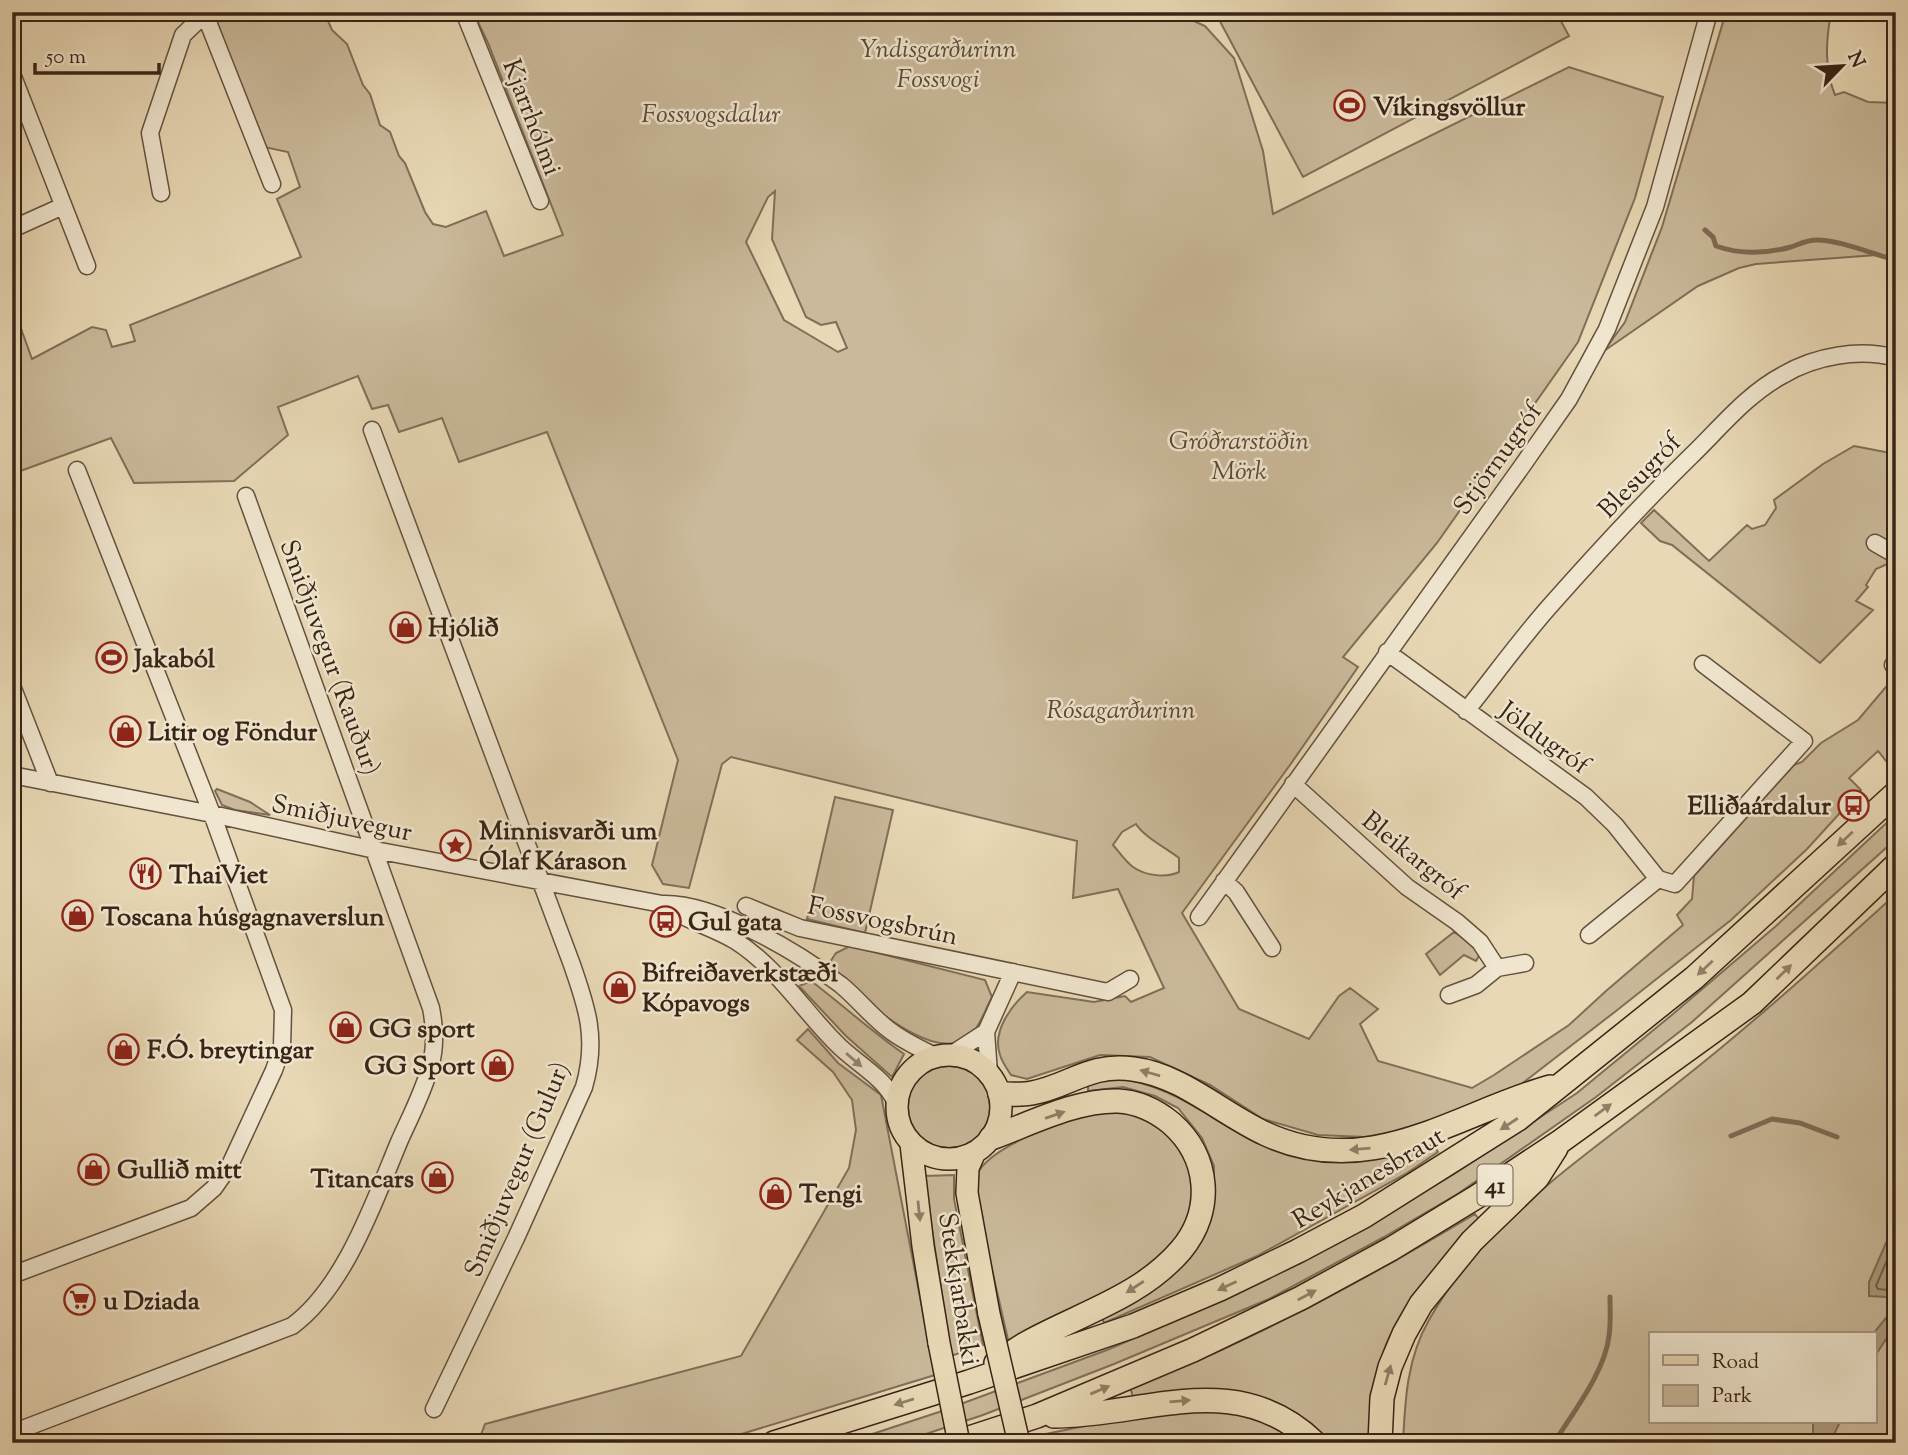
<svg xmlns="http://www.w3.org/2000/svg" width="1908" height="1455" viewBox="0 0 1908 1455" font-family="'Sorts Mill Goudy',serif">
  <rect width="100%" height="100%" fill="#e8d8b5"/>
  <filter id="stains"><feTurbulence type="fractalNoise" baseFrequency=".00286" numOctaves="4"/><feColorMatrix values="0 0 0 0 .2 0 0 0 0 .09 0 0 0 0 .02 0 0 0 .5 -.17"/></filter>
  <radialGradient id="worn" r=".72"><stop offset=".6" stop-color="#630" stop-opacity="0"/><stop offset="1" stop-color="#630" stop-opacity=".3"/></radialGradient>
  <path fill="#cab99a" stroke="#816e58" stroke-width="2" fill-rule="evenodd" d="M213 12H324L332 30 347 44 363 85 370 94 380 125 390 132 399 156 405 163 425 212 433 224 446 227 486 211 504 256 563 235 488 43 476 18 483 12H1174L1205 26 1234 58 1263 151 1273 214 1569 67 1663 97 1635 198 1578 342 1437 543 1343 657 1358 667 1290 765 1182 913 1239 1009 1309 1039 1339 996 1350 988 1378 1009 1360 1024 1378 1061 1472 1088 1494 1075 1569 1025 1606 991 1683 925 1677 915 1692 899 1694 876 1794 765 1802 762 1821 743 1858 720 1896 675V761L1890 766 1878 751 1849 778 1861 790 1807 849 1731 920 1616 1011 1515 1089 1434 1124 1366 1137 1318 1135 1263 1119 1210 1085 1150 1057 1100 1055 1027 1079 1011 1075C1007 1069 1002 1062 1000 1055 992 1032 1010 1007 1027 992L1094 1002 1125 996 1131 1002 1164 988 1118 889 1073 898 1077 841 731 757 722 764 689 888 663 884 652 865 678 760 547 432 459 462 442 418 399 432 388 405 372 409 358 376 278 407 288 435 234 481 134 483 111 438 12 474V326L19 323 32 359 92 327 106 330 112 347 135 341 130 325 301 257 277 199 300 187 288 152 264 147ZM775 191 772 239 806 317 821 325 836 322 847 348 838 352 784 320 746 242 768 197ZM1136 824C1143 836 1166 848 1179 858V872C1166 878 1146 876 1133 867 1126 862 1119 852 1113 845L1122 832Z
    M1215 12H1556L1569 36 1303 177Z
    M1726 12H1831C1826 41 1824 68 1835 95L1844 92 1868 102 1896 103V150L1891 153 1896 155V258L1877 255 1756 264 1739 268 1698 286 1604 351 1625 322 1662 227Z
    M1854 446 1896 454V560L1876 569 1866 585 1868 587 1856 601 1873 610 1820 663 1672 545 1660 541 1641 523 1654 510 1709 561 1747 525 1752 529 1765 525 1776 508 1774 500 1823 464Z
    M217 789 250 802 270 815 235 810 222 805 215 791Z
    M835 797 893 810 865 933 807 919Z
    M1896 814V839L1692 1022 1596 1097 1459 1193 1384 1237 1269 1299 1114 1364 983 1415 899 1443H845L939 1412 1107 1350 1230 1297 1348 1237 1454 1174 1577 1093 1673 1014 1776 926Z
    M1896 894V1443H1403C1405 1400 1407 1358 1429 1320 1486 1218 1591 1153 1680 1081 1755 1022 1825 958 1896 894ZM1651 1334H1875V1422H1651Z
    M1454 932 1472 944 1480 954 1476 961 1464 955 1440 975 1426 954Z
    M850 946 985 980 992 997C986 1008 982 1021 974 1031 940 1076 854 990 826 968L836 953Z
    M811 981C843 1005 872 1032 904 1054L892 1077 846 1036 799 986Z
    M808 1029 838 1063 881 1095 935 1375 712 1443H478L485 1424 741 1356 849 1168 856 1130 852 1100 833 1072 797 1040Z
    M908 1107a41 41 0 1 1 82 0a41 41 0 1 1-82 0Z
    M1117 1078C1163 1084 1194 1107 1233 1129 1304 1169 1357 1167 1433 1144L1438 1152 1407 1173 1257 1256 1104 1323 1101 1316 1150 1288 1214 1201V1166L1202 1138 1178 1108 1155 1096 1123 1087 1088 1091V1083Z
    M1126 1110 1154 1120 1191 1160 1198 1196 1190 1224 1154 1267 1009 1344 976 1200C976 1190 974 1176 981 1168 998 1145 1065 1118 1093 1114 1104 1112 1115 1112 1126 1110Z
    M954 1175V1199L983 1345 951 1356 924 1176Z
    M1475 1214 1481 1222C1440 1263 1397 1304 1380 1362 1373 1387 1373 1417 1370 1443H1324L1308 1425 1133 1397 1130 1387C1160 1375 1190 1364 1219 1351 1307 1311 1392 1264 1475 1214Z
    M1177 1407 1237 1409 1273 1421 1302 1443H1033L1031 1437Z"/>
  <path fill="#ac9b7f" stroke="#7e6b55" stroke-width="2" d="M1896 1220V1324L1875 1356V1334H1873L1889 1314 1890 1300 1886 1297 1869 1296V1282Z
    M1813 1422H1840L1830 1443H1813Z"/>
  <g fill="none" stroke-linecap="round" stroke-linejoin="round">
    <path stroke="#72604a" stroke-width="2" d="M1896 1239 1876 1286 1878 1289 1889 1290 1896 1296"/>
    <path stroke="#7e6b55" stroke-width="5" d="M1705 230 1713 237 1716 246C1741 255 1765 254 1791 247 1800 244 1806 240 1817 240 1840 240 1872 254 1896 260
      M1731 1136 1772 1119 1800 1123 1837 1137
      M1554 1443C1573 1412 1605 1372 1609 1336 1611 1323 1610 1310 1610 1297"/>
    <defs>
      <path id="minor" d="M204 12 272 184
        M464 12 540 201
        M12 74 87 266
        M161 193 150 133 183 35 205 14
        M12 229 63 206
        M372 430 571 962C587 1007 598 1039 584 1087L516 1238 434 1409
        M1875 543 1896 555
        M1387 652 1586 797 1615 825 1658 879 1675 884 1804 741 1703 664
        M1893 665 1896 661
        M12 686 50 783
        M1466 711C1494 676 1520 640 1549 607 1595 555 1642 504 1691 456 1720 428 1747 394 1783 375 1815 356 1859 348 1896 358
        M12 775 212 814 375 850 662 904C715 902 799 953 841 985 858 999 871 1016 888 1029 903 1041 919 1048 935 1056
        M1293 784 1407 887 1457 922 1480 942 1497 968
        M1224 881 1236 892 1272 948
        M662 904C684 920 710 926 734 940 776 966 802 1009 836 1043 855 1063 885 1077 896 1103
        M746 906 800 928 1108 992 1130 979
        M1199 917 1520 469 1569 399 1607 329 1655 207 1709 12
        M1589 935 1658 879
        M1449 995 1476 985 1497 968 1525 963
        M952 1054 986 1032
        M989 1073 986 1032 1013 972
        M12 1275 191 1208 214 1188 230 1165 274 1070 282 1047 283 1010 212 814 77 470
        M12 1433 292 1326C345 1287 374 1202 399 1142 410 1117 423 1093 430 1067 436 1047 435 1028 431 1008L246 496"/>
      <path id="major" d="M897 1107a52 52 0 1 1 104 0a52 52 0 1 1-104 0Z
        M911 1144 923 1246 939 1343
        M975 1152 968 1168 967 1193 989 1314"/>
      <path id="highway" d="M1000 1094C1010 1094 1021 1095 1032 1093 1070 1086 1089 1063 1133 1069 1182 1075 1222 1114 1266 1134 1370 1182 1455 1114 1550 1087
        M991 1138C1030 1124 1075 1100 1118 1101 1139 1102 1155 1110 1171 1123 1210 1157 1214 1211 1181 1250 1141 1297 1079 1314 1027 1343 1016 1349 1006 1357 996 1363
        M1054 1416C1147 1416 1236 1367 1315 1443
        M774 1443 969 1382 1133 1326 1220 1289 1298 1251 1364 1216 1518 1119 1563 1083 1694 978 1896 793
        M954 1443 1037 1416 1193 1350 1301 1298 1391 1249 1478 1196 1561 1141 1752 1003 1896 865
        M1380 1443 1382 1398 1390 1367 1404 1334 1421 1304 1472 1241 1537 1178 1556 1148"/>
    </defs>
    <use href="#minor" stroke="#64513e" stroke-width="19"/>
    <use href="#major" stroke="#382416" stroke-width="24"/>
    <use href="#highway" stroke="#382416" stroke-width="26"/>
    <use href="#minor" stroke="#f0e6cf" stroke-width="16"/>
    <use href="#major" stroke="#e8d8b5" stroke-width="21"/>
    <use href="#highway" stroke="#e8d8b5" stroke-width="23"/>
    <defs>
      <path id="major-bridge" d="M989 1314 1019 1443
        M939 1343 959 1443"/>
    </defs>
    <use href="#major-bridge" stroke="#382416" stroke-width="24" stroke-linecap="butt"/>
    <use href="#major-bridge" stroke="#e8d8b5" stroke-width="21"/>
  </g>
  <defs><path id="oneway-solid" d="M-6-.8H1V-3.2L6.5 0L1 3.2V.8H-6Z" transform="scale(1.75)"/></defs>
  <g fill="#907e66">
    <use href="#oneway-solid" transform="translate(1845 839) rotate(137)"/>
    <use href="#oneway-solid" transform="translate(1705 968) rotate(137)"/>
    <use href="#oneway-solid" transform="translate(1784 972) rotate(-44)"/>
    <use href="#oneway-solid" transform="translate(1150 1073) rotate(-164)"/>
    <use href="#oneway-solid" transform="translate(1603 1110) rotate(-36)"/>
    <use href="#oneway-solid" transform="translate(1055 1115) rotate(-19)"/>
    <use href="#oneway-solid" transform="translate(1509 1124) rotate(147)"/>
    <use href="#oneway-solid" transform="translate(1360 1149) rotate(175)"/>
    <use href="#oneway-solid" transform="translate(919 1211) rotate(84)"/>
    <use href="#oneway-solid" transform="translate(1227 1286) rotate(155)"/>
    <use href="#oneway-solid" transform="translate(1135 1287) rotate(147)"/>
    <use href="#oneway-solid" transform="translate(1307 1295) rotate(-28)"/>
    <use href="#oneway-solid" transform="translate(1388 1375) rotate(-74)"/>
    <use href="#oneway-solid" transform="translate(1100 1390) rotate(-23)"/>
    <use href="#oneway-solid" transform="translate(1180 1401) rotate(-5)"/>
    <use href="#oneway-solid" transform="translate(904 1402) rotate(163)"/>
  </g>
  <use fill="#948572" href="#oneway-solid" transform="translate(854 1060) rotate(41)"/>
  <defs>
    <symbol id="stadium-ring" viewBox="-11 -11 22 22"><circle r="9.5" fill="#f0e6cf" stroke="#8f2418" stroke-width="1.5"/><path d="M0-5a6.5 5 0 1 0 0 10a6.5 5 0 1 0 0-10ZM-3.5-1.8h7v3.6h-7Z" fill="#8f2418"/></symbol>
    <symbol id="shop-ring" viewBox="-11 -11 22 22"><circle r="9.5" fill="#f0e6cf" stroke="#8f2418" stroke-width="1.5"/><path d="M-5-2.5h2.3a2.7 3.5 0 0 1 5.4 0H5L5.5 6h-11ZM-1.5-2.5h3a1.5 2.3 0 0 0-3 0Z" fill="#8f2418"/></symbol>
    <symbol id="bus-ring" viewBox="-11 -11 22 22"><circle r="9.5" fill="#f0e6cf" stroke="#8f2418" stroke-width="1.5"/><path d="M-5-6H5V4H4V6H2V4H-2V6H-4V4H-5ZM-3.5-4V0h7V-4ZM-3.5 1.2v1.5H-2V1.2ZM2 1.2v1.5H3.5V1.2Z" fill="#8f2418"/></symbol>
    <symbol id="sight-ring" viewBox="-11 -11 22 22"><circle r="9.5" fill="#f0e6cf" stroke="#8f2418" stroke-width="1.5"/><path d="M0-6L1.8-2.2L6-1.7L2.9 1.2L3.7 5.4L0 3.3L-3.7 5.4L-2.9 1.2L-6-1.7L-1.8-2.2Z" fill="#8f2418"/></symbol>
    <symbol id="restaurant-ring" viewBox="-11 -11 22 22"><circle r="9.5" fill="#f0e6cf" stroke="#8f2418" stroke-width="1.5"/><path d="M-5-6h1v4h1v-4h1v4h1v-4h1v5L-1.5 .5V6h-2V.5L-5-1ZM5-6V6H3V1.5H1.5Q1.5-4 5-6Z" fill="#8f2418"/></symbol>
    <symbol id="supermarket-ring" viewBox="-11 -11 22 22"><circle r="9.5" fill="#f0e6cf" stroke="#8f2418" stroke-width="1.5"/><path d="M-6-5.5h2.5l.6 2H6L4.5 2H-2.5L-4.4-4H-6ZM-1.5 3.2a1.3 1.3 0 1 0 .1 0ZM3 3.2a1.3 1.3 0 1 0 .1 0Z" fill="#8f2418"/></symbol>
  </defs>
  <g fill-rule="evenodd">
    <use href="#stadium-ring" x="1332" y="88" width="35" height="35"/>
    <use href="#shop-ring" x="388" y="610" width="35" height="35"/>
    <use href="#stadium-ring" x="94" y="640" width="35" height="35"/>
    <use href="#shop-ring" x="108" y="714" width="35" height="35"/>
    <use href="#bus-ring" x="1836" y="788" width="35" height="35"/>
    <use href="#sight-ring" x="438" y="828" width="35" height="35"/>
    <use href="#restaurant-ring" x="128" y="856" width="35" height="35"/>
    <use href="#shop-ring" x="60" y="898" width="35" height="35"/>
    <use href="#bus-ring" x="648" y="904" width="35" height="35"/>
    <use href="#shop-ring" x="602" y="970" width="35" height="35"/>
    <use href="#shop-ring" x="328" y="1010" width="35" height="35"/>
    <use href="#shop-ring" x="106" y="1032" width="35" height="35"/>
    <use href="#shop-ring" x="480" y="1048" width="35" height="35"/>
    <use href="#shop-ring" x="76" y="1152" width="35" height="35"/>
    <use href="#shop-ring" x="420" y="1160" width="35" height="35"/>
    <use href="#shop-ring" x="758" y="1176" width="35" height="35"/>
    <use href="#supermarket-ring" x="62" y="1282" width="35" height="35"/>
  </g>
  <g text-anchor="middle" stroke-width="5" stroke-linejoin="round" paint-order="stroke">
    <rect fill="#f0e6cf" stroke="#6f5e4e" stroke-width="2" x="1477.5" y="1164.5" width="35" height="41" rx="5"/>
    <g font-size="24" font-weight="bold" fill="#382416">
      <text x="1495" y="1193">41</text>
    </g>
    <g font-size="26" font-style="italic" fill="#5c4937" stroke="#f0e6cf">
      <text x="938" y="57">Yndisgarðurinn<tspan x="938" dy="30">Fossvogi</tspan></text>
      <text x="711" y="122">Fossvogsdalur</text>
      <text x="1239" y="449">Gróðrarstöðin<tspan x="1239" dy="30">Mörk</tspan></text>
      <text x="1121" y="718">Rósagarðurinn</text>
    </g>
    <g font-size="26" font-weight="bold" fill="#382416" stroke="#f0e6cf" text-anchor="start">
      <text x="1373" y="115">Víkingsvöllur</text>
      <text x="428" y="636">Hjólið</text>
      <text x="134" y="667">Jakaból</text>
      <text x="148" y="740">Litir og Föndur</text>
      <text x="1831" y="814" text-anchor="end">Elliðaárdalur</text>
      <text x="479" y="839">Minnisvarði um<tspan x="479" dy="30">Ólaf Kárason</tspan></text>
      <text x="169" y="883">ThaiViet</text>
      <text x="101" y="925">Toscana húsgagnaverslun</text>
      <text x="688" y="930">Gul gata</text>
      <text x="642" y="981">Bifreiðaverkstæði<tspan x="642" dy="30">Kópavogs</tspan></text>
      <text x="369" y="1037">GG sport</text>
      <text x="147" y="1058">F.Ó. breytingar</text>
      <text x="475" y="1074" text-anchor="end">GG Sport</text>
      <text x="117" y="1178">Gullið mitt</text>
      <text x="414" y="1187" text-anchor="end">Titancars</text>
      <text x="799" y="1202">Tengi</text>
      <text x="103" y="1309">u Dziada</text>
    </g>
    <g font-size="26" fill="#382416" stroke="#f0e6cf">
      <text transform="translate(533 117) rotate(69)" y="9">Kjarrhólmi</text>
      <text transform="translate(1497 458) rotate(-54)" y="9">Stjörnugróf</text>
      <text transform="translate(1639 475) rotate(-46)" y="9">Blesugróf</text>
      <text transform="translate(331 657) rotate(70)" y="9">Smiðjuvegur (Rauður)</text>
      <text transform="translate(1545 737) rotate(36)" y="9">Jöldugróf</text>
      <text transform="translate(342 817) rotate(12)" y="9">Smiðjuvegur</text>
      <text transform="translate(1414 855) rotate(39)" y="9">Bleikargróf</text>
      <text transform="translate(883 920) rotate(12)" y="9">Fossvogsbrún</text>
      <text transform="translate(516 1169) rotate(-67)" y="9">Smiðjuvegur (Gulur)</text>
      <text transform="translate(1368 1177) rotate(-31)" y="9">Reykjanesbraut</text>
      <text transform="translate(960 1289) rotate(81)" y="9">Stekkjarbakki</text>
    </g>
  </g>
  <rect width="1908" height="1455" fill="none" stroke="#e8d8b5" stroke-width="42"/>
  <rect x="14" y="14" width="1880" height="1427" fill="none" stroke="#382416" stroke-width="3.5"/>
  <rect x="21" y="21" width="1866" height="1413" fill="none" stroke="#382416" stroke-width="2"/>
  <rect x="1649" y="1332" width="228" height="91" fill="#f0e6cf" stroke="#a69885" stroke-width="2"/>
  <rect x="1663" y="1355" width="35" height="10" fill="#e8d8b5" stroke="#a69885" stroke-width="2"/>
  <text x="1712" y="1368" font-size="21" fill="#382416">Road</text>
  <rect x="1663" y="1385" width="35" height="21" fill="#cab99a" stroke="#a69885" stroke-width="2"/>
  <text x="1712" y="1402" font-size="21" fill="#382416">Park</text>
  <g transform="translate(1842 66) rotate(65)" stroke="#f0e6cf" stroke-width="5" paint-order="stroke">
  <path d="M0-5L12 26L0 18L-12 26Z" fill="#382416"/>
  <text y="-10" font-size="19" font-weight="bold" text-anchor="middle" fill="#382416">N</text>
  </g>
  <path d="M35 63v10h124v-10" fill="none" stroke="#382416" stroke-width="3.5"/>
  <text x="46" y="63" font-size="21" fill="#382416" stroke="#f0e6cf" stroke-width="5" paint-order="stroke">50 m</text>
  <rect width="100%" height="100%" filter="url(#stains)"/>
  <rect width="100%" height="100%" fill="url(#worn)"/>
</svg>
